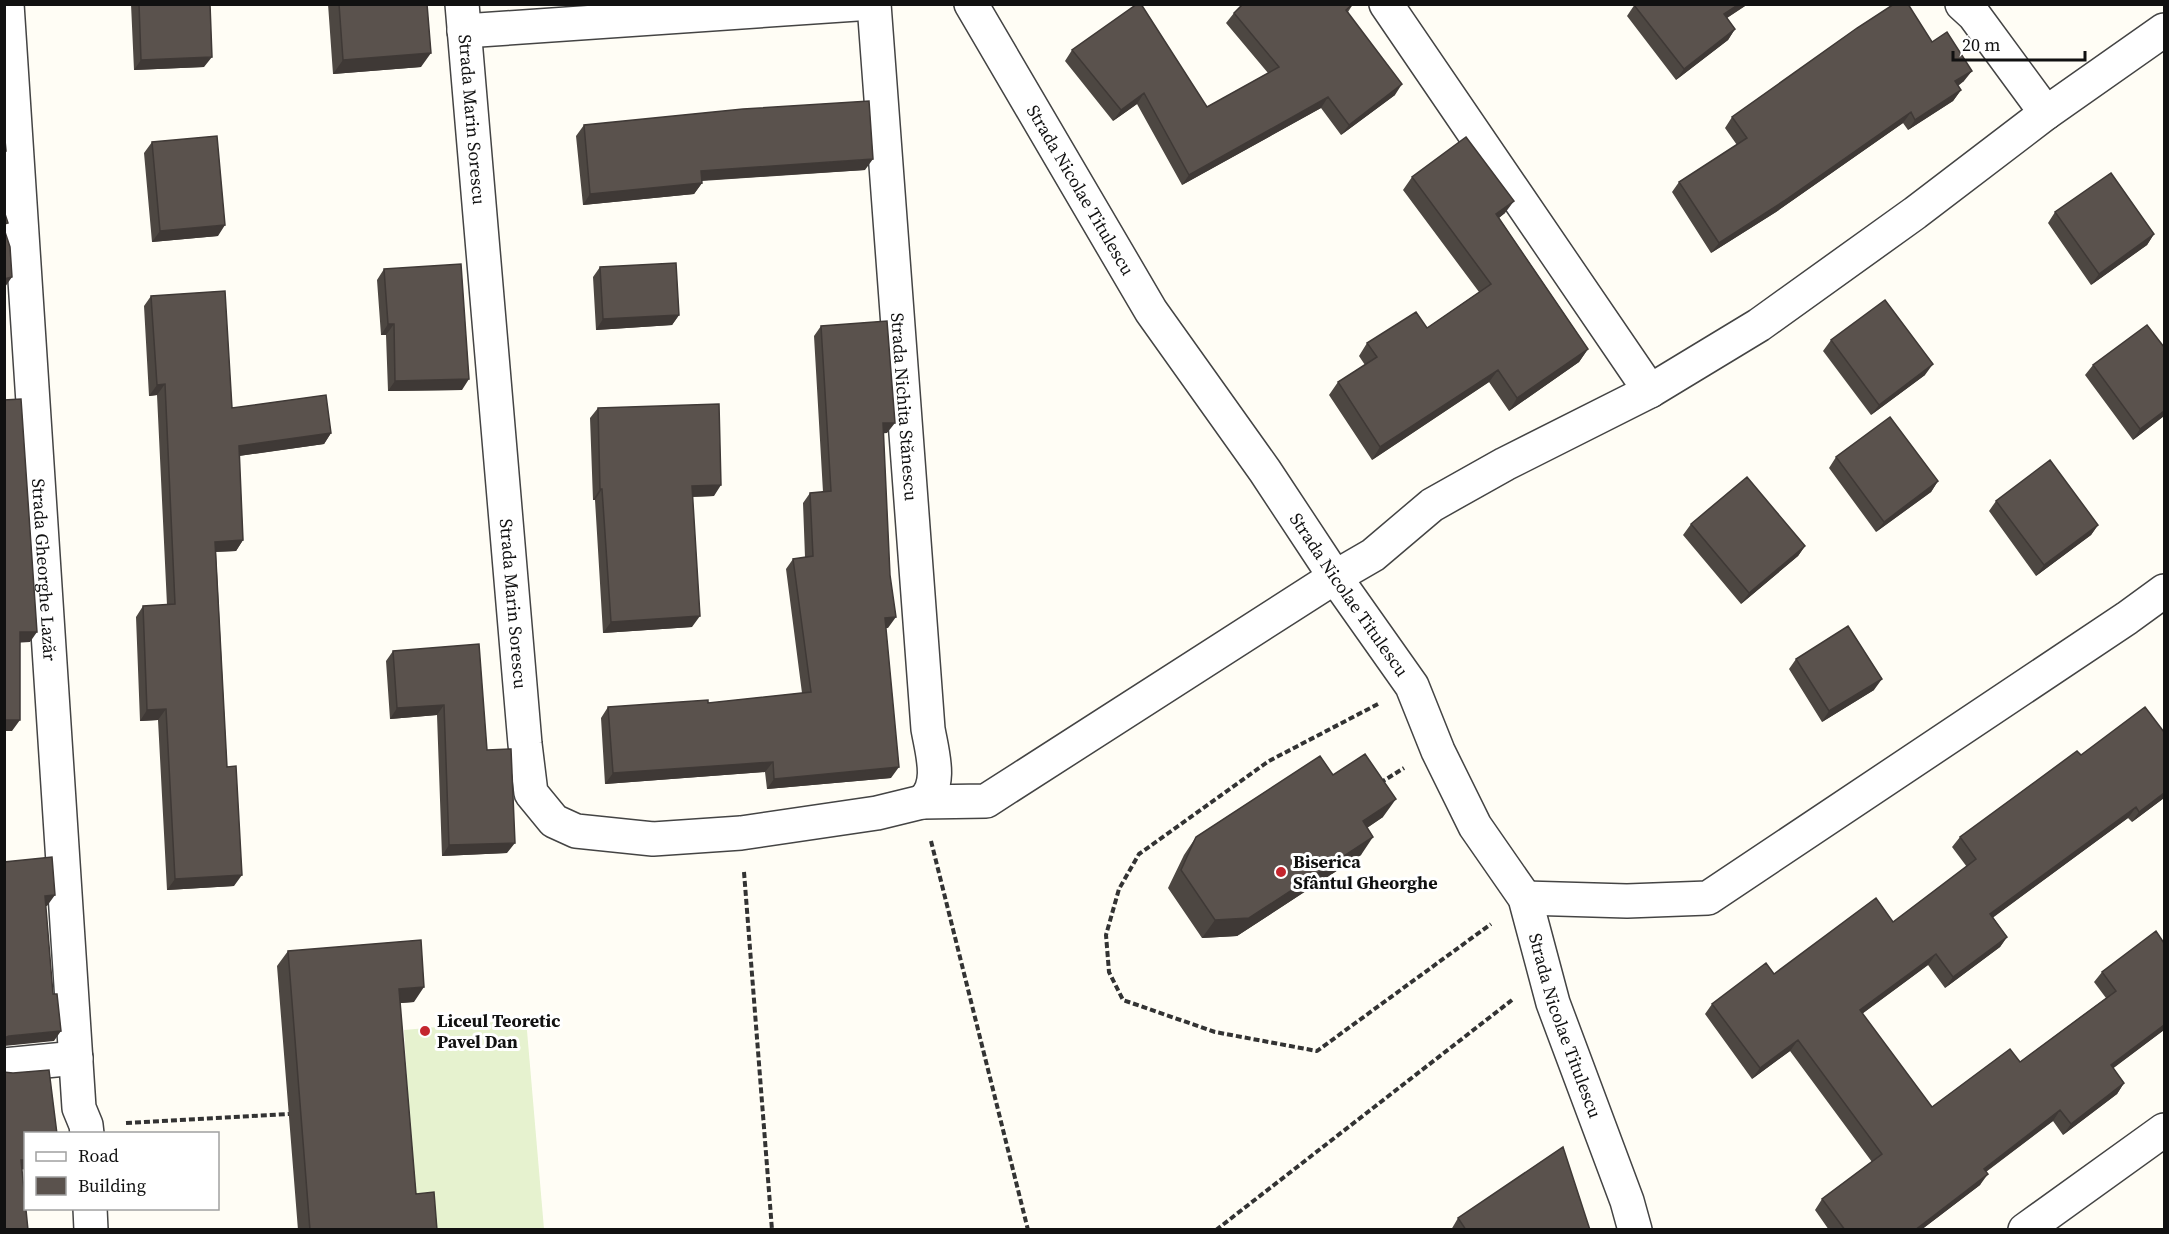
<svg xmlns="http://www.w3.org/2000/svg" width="2169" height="1234" viewBox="0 0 2169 1234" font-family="'Source Serif 4',serif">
  <rect width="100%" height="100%" fill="#fffdf5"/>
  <path fill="#e6f2cf" d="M526 1019 544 1229H416L404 1030Z"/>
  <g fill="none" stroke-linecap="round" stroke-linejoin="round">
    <defs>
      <g id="minor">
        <path id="s1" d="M7 4 79 1108 86 1125 87 1134"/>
        <path id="s2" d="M462 4 525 744 531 793 554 821 576 831 653 839 741 833 877 813 922 802 986 801 1335 577 1373 555 1432 505 1505 464 1650 391 1759 325 1915 213 2046 113 2164 30"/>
        <path id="s3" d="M874 4 928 729C932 752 943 786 922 802"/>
        <path id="s4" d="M971 4 1151 311 1265 471 1335 577 1412 686 1438 751 1475 826 1525 898 1553 1003 1627 1201 1635 1230"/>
        <path d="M1386 4 1650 391"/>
        <path d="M1962 4 1974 15 2046 113"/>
        <path d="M464 31 857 4"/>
        <path d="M1525 898 1627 901 1708 898 2127 618 2164 591"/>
        <path d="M4 1065 76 1058"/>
        <path d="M90 1208 91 1230"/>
        <path d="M2025 1230 2164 1130"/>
      </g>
    </defs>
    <use href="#minor" stroke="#444" stroke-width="36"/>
    <path stroke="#333" stroke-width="4" stroke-dasharray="6 3" stroke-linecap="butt" d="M1378 704 1269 761 1139 854 1119 889 1106 935 1109 972 1123 1000 1215 1032 1317 1051 1491 924
      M1380 783 1404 768
      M931 841 1028 1230
      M744 872 772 1230
      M126 1123 289 1114
      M1216 1230 1512 1000"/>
    <use href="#minor" stroke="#fff" stroke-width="33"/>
  </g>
  <path fill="#4d4742" d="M131 4H210L204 67 134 70Z
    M328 4H427L421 67 333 74Z
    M1353 4 1348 12 1395 95 1341 135 1321 108 1182 185 1137 104 1113 121 1065 61 1072 50 1207 107 1268 73 1226 23 1234 13Z
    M1635 4H1748L1727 18 1735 29 1728 40 1676 80 1627 16Z
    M1932 42 1964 81 1958 86 1961 90 1953 101 1908 130 1903 123 1776 212 1711 253 1672 192 1679 182 1737 145 1725 128 1732 117Z
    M584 125 865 170 702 181V183L694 194 583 205 576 136Z
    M152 142 218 236 152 242 144 153Z
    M1412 177 1505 213 1499 218 1588 349 1579 362 1509 411 1489 382 1372 460 1329 395 1338 382 1365 365 1359 356 1367 343 1427 328 1479 292 1403 190Z
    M2055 212 2154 234 2147 245 2091 285 2048 223Z
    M600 267 679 315 672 325 596 330 593 277Z
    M384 269 462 390 388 391 386 335H381L377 280Z
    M151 296 232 408 331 433 324 444 239 456 243 540 236 551 216 552 227 767 234 886 167 890 158 720 140 721 136 617 143 606 167 605 157 395 149 396 144 306Z
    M821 326 887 433H883L888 628H885L891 778 767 789 765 772 605 784 601 718 608 707 708 703 802 693 786 569 793 559 805 557 803 503 810 493 823 492 814 336Z
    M1831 340 1925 375 1871 415 1823 351Z
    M2164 347V416L2133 440 2085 375 2093 365Z
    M598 408 714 496 692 497V627L603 633 595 500H593L590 418Z
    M1836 457 1938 481 1931 492 1876 532 1829 468Z
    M1996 501 2098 525 2091 535 2036 576 1989 511Z
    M1691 524 1805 546 1798 556 1741 604 1683 535Z
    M393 651 487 750 507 853 442 856 437 715 390 719 386 661Z
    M1796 659 1874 690 1822 722 1789 669Z
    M2081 755 2164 798 2132 822 2128 818 1993 917 2007 937 2000 947 1945 988 1928 965 1862 1014 1932 1107 2020 1062 2106 998 2094 982 2102 972 2164 943V1030L2113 1068 2124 1083 2117 1094 2063 1135 2053 1121 1986 1172 1980 1185 1921 1230H1829L1815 1210 1822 1199 1872 1162 1790 1051 1752 1079 1705 1014 1712 1004 1774 974 1893 922 1967 867 1952 847 1960 837Z
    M1333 775 1383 817 1367 828 1361 855 1237 936 1202 938 1168 888 1184 855 1196 837Z
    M288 951 414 1002 400 1003 416 1194 437 1230H298L277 966Z
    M1458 1218 1590 1230H1451Z"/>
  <path fill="#3f3936" d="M1739 4H1748L1716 25 1724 14Z
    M1735 29 1728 40 1676 80 1684 69Z
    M431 53 421 67 333 74 343 60Z
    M212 57 204 67 134 70 141 60Z
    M1972 71 1964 81 1948 92 1955 81Z
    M1402 84 1395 95 1341 135 1349 125Z
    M1961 90 1953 101 1908 130 1915 120Z
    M1144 93 1137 104 1113 121 1121 110Z
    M1328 97 1321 108 1182 185 1189 175Z
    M1911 112 1903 123 1776 212 1711 253 1719 243Z
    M873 159 865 170 693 181 701 171Z
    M702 183 694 194 583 205 590 194Z
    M1514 201 1505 213 1487 227 1496 214Z
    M225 225 218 236 152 242 160 231Z
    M2154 234 2147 245 2091 285 2099 274Z
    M12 277 5 287H4V279Z
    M679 315 672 325 596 330 603 319Z
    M388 324H394L386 335H381Z
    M1588 349 1579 362 1509 411 1517 398Z
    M1933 364 1925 375 1871 415 1879 405Z
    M1498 370 1489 382 1372 460 1380 447Z
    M469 379 462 390 388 391 395 381Z
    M165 384 157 395 149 396 157 385Z
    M2164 411V416L2133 440 2140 429Z
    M883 423H895L887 433 875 434Z
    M331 433 324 444 231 457 239 446Z
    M1938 481 1931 492 1876 532 1884 522Z
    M721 485 714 496 684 497 692 486Z
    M600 489H602L595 500H593Z
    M2098 525 2091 535 2036 576 2044 565Z
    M243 540 236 551 208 552 215 542Z
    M1805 546 1798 556 1741 604 1749 593Z
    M700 616 692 627 603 633 611 622Z
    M896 617 888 628 877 629 885 618Z
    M20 632H37L30 642 13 643Z
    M1882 679 1874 690 1822 722 1829 711Z
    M444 705 437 715 390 719 397 708Z
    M166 709 158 720 140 721 147 710Z
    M4 720H20L12 731H4Z
    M773 762 765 772 605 784 613 773Z
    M899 767 891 778 767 789 774 779Z
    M2164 793V798L2132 822 2139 812Z
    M1396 799 1383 817 1350 839 1363 821Z
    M2136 807 2128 818 1983 925 1990 914Z
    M1373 837 1361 855 1237 936 1202 938 1215 920Z
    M515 843 507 853 442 856 449 845Z
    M242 875 234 886 167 890 175 879Z
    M55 895 47 906 38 907 45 896Z
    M2007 937 2000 947 1945 988 1953 977Z
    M1936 954 1928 965 1852 1021 1860 1010Z
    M424 987 414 1002 388 1004 399 989Z
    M2164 1025V1030L2103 1076 2111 1065Z
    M61 1031 54 1041 4 1046V1038L9 1036Z
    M1798 1040 1790 1051 1752 1079 1760 1068Z
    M2124 1083 2117 1094 2063 1135 2071 1124Z
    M2060 1110 2053 1121 1976 1179 1984 1169Z
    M21 1160H26V1169L13 1171Z
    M1988 1174 1980 1185 1921 1230H1915Z"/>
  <path fill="#5a524d" stroke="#3f3936" stroke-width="1.5" d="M139 4H210L212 57 141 60Z
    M339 4H427L431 53 343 60Z
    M1137 4H1141L1207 107 1279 67 1234 13 1243 4H1353L1346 10 1402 84 1349 125 1328 97 1189 175 1144 93 1121 110 1072 50Z
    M1635 4H1739L1724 14 1735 29 1684 69 1634 5Z
    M1894 4H1908L1932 42 1947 32 1972 71 1955 81 1961 90 1915 120 1911 112 1784 201 1719 243 1679 182 1747 138 1732 117 1857 28Z
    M869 101 873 159 701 171 702 183 590 194 584 125 743 109Z
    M4 129 6 151H4Z
    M217 136 225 225 160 231 152 142Z
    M1466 137 1514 201 1496 214 1588 349 1517 398 1498 370 1380 447 1338 382 1377 357 1367 343 1416 312 1427 328 1491 284 1412 177Z
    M2111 173 2154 234 2099 274 2055 212Z
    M4 211 8 223 4 224Z
    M4 229 10 247 12 277 4 279Z
    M676 263 679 315 603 319 600 267Z
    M461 264 469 379 395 381 394 324H388L384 269Z
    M225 291 232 408 326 395 331 433 239 446 243 540 215 542 227 767 236 766 242 875 175 879 166 709 147 710 143 606 175 604 165 384 157 385 151 296Z
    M1885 300 1933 364 1879 405 1831 340Z
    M887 321 895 423H883L890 575 896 617 885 618 899 767 774 779 773 762 613 773 608 707 708 700V703L811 692 793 559 813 556 810 493 831 491 821 326Z
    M2147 325 2164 347V411L2140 429 2093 365Z
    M21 399 37 632H20V720H4V400Z
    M719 404 721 485 692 486 700 616 611 622 602 489H600L598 408Z
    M1890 417 1938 481 1884 522 1836 457Z
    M2050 460 2098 525 2044 565 1996 501Z
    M1747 477 1805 546 1749 593 1691 524Z
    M1848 626 1882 679 1829 711 1796 659Z
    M479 644 487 750 511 749 515 843 449 845 444 705 397 708 393 651Z
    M2145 707 2164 732V793L2139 812 2136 807 1990 914 2007 937 1953 977 1936 954 1860 1010 1932 1107 2010 1049 2020 1062 2116 991 2102 972 2156 931 2164 943V1025L2111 1065 2124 1083 2071 1124 2060 1110 1984 1169 1988 1174 1915 1230H1845L1822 1199 1882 1154 1798 1040 1760 1068 1712 1004 1766 963 1774 974 1876 898 1893 922 1976 859 1960 837 2077 751 2081 755Z
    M1365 754 1396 799 1363 821 1373 837 1249 918 1215 920 1181 870 1196 837 1320 756 1333 775Z
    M52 857 55 895 45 896 53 994H57L61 1031 9 1036 4 1038V862Z
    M421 940 424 987 399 989 416 1194 434 1192 437 1230H310L288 951Z
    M49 1070 57 1134H26V1160H21L28 1230H4V1072L13 1073Z
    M1563 1147 1590 1230H1466L1458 1218Z"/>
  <g fill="#c4262e" stroke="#fff" stroke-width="2">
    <circle cx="1281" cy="872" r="6"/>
    <circle cx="425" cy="1031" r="6"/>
  </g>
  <g text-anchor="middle" stroke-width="6" stroke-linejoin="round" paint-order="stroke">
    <g font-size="18" fill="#111" stroke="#fff">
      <text dy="6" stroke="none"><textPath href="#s2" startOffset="116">Strada Marin Sorescu</textPath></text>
      <text dy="6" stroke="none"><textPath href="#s4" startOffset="216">Strada Nicolae Titulescu</textPath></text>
      <text dy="6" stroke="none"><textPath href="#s3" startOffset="404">Strada Nichita Stănescu</textPath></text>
      <text dy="6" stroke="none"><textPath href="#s1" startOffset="567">Strada Gheorghe Lazăr</textPath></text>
      <text dy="6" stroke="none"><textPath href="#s4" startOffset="702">Strada Nicolae Titulescu</textPath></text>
      <text dy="6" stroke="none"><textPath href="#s2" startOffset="602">Strada Marin Sorescu</textPath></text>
      <text dy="6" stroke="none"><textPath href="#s4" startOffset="1188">Strada Nicolae Titulescu</textPath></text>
    </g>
    <g font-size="18" font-weight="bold" fill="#111" stroke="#fff" text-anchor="start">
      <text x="1293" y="868">Biserica<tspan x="1293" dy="21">Sfântul Gheorghe</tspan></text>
      <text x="437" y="1027">Liceul Teoretic<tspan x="437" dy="21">Pavel Dan</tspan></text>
    </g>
  </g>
  <rect width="2169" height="1234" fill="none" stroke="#111111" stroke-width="12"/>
  <rect x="24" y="1132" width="195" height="78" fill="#ffffff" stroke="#a0a0a0" stroke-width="1.5"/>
  <rect x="36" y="1152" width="30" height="9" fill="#ffffff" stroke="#a0a0a0" stroke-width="1.5"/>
  <text x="78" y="1162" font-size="18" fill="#111111">Road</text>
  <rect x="36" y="1177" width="30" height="18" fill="#5a524d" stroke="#a0a0a0" stroke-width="1.5"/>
  <text x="78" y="1192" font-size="18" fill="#111111">Building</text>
  <path d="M1953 51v9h132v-9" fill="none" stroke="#111111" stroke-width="3"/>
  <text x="1962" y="51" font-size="18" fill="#111111" stroke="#ffffff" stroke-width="4.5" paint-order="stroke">20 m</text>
</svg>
